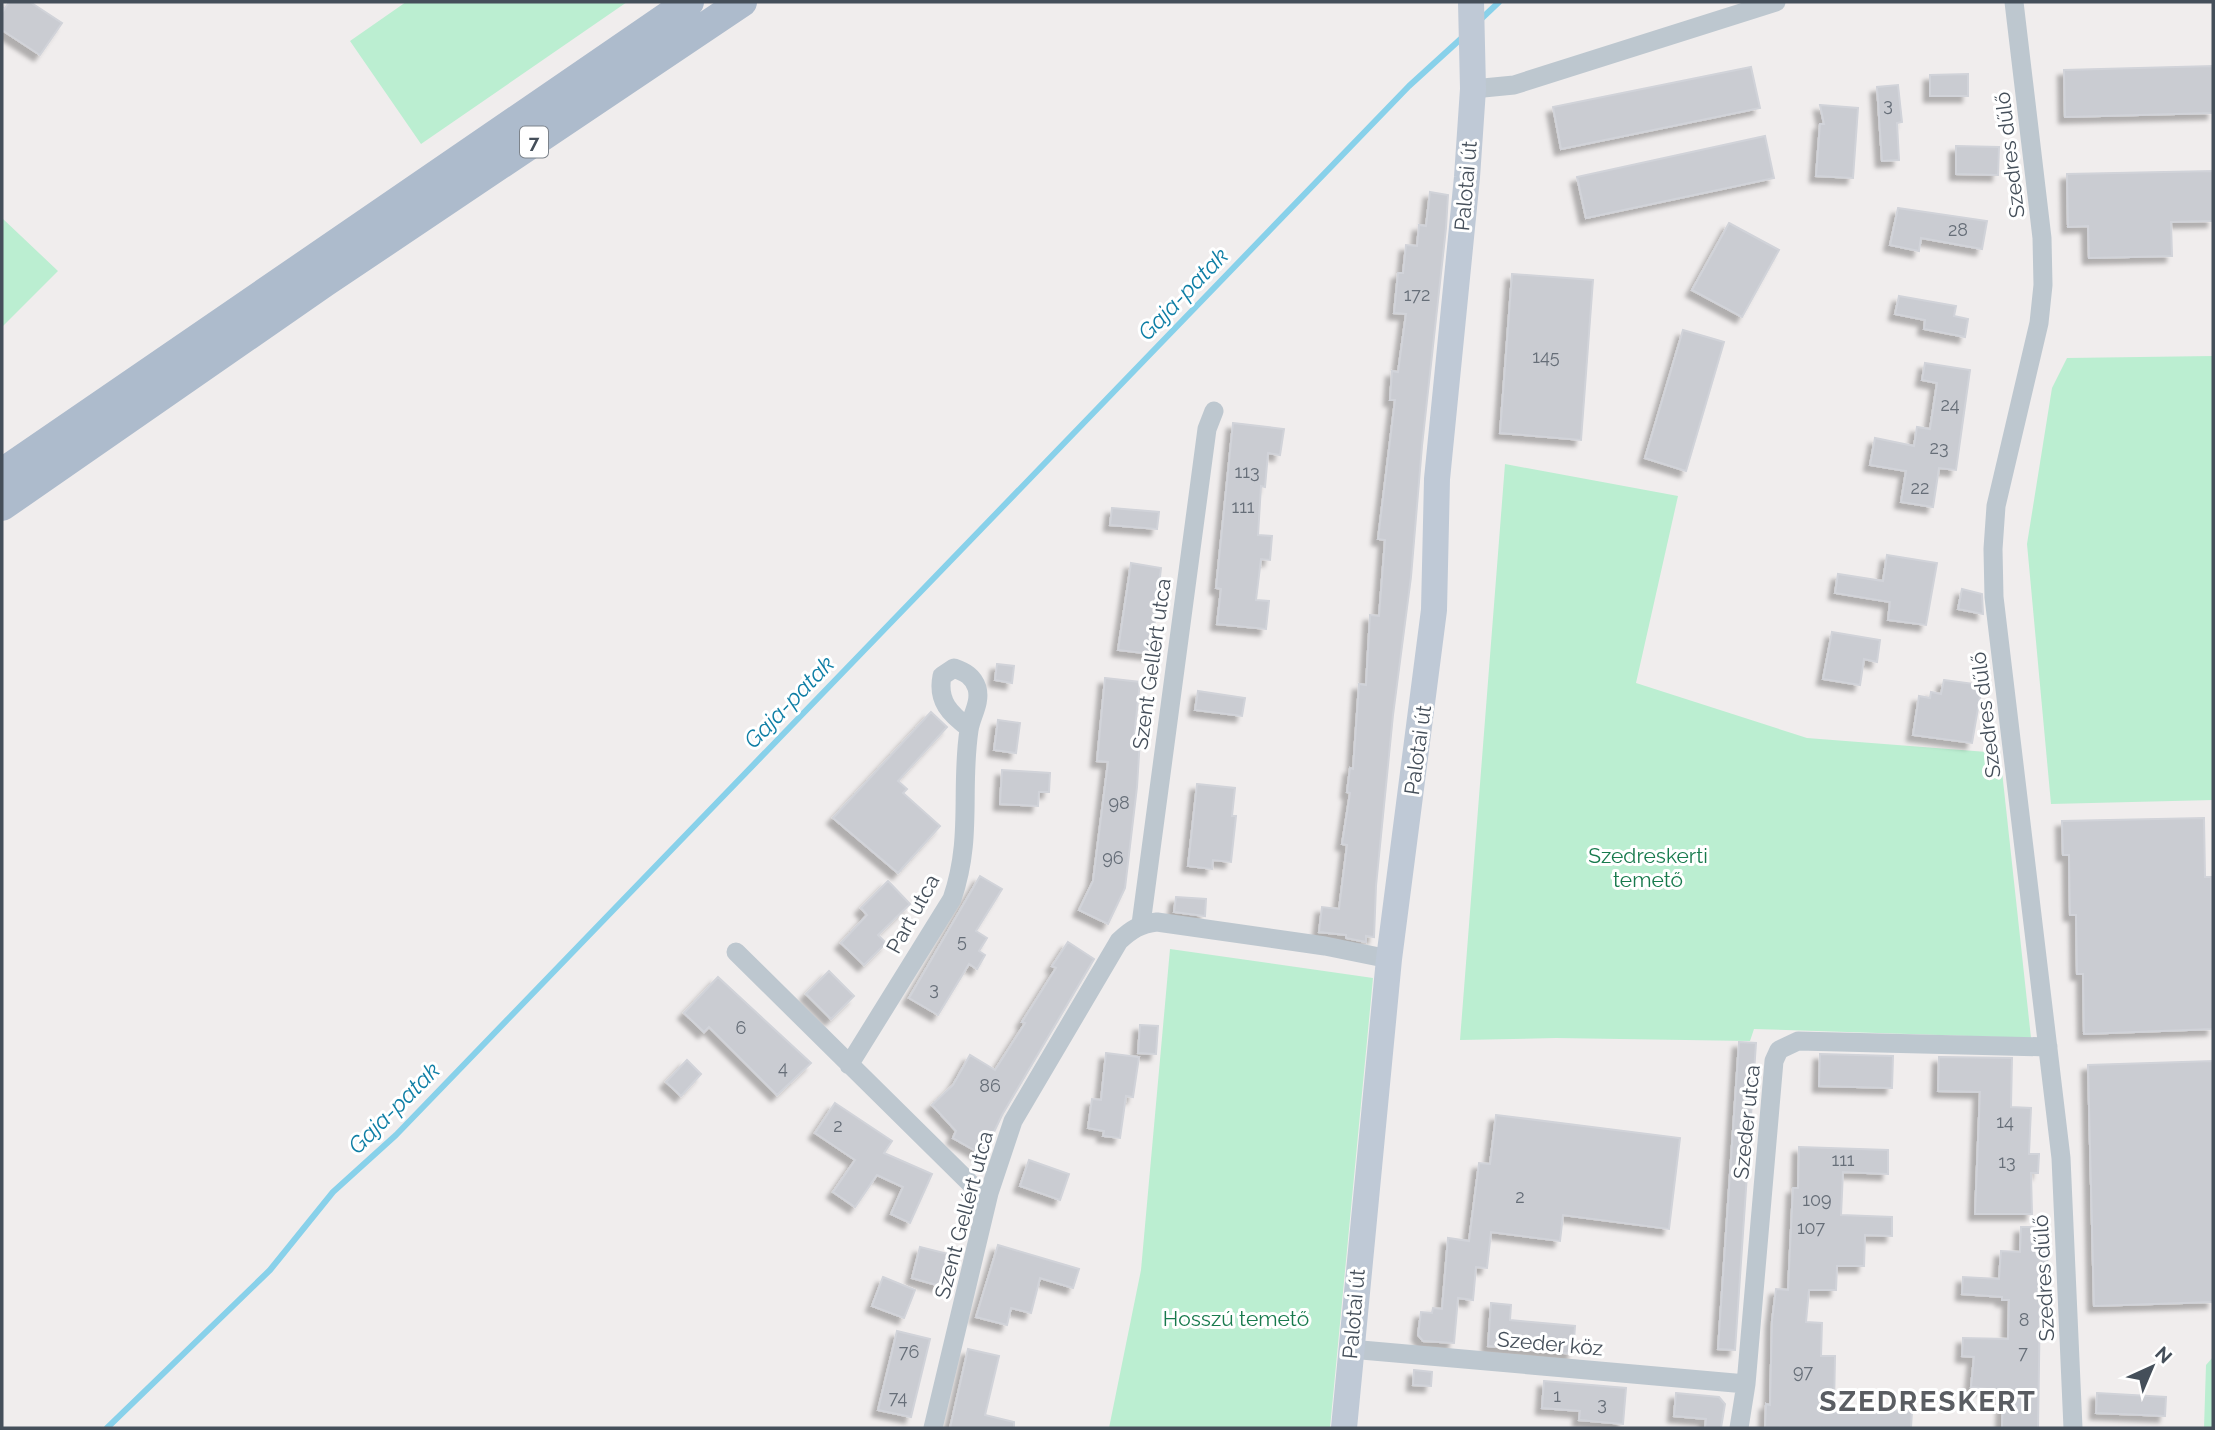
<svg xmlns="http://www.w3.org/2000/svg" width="2215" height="1430" viewBox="0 0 2215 1430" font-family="Raleway,sans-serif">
  <defs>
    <filter id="shadow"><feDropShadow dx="-6" dy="6" stdDeviation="2" flood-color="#0004"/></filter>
  </defs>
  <rect width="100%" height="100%" fill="#f0eded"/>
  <path fill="#bbeed1" d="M406 2H627L421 144 350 41Z
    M2 218 58 271 2 327Z
    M2213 356V800L2051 804 2027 544 2052 388 2067 358Z
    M1505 464 1678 496 1636 683 1807 738 2000 753 2031 1038 1754 1029 1750 1041 1556 1038 1460 1040Z
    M1170 949 1373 978 1330 1428H1109L1141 1270Z
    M2213 1357V1428H2204L2206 1365Z"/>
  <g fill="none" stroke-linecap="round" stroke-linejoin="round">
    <path stroke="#88d1ea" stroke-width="6" d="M1480 20 1499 2
      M107 1428 270 1270 333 1192 396 1135 1409 86 1465 35"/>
  </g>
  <path fill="#caccd2" stroke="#d1d3d9" stroke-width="2" filter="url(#shadow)" d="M9 2H30L62 23 40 55 2 30V13Z
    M2213 66V113L2065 117 2064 70Z
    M1751 67 1760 108 1561 149 1553 107Z
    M1968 74V96H1930V75Z
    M1898 85 1902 122 1897 123 1899 160 1882 161 1877 87Z
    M1820 105 1858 108 1853 178 1816 176 1820 124H1824Z
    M1765 136 1774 178 1586 218 1577 177Z
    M1956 146 1999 147 1998 175 1956 174Z
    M2213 171V221L2171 222 2172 256 2089 258 2088 226 2068 227 2067 174Z
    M1430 192 1448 195 1446 228 1422 446 1411 577 1393 715 1376 886 1374 937 1366 936V942L1346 938V935L1319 932 1322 907 1339 909 1347 845 1342 844 1350 793 1347 792 1350 768 1353 769 1359 684 1366 685 1370 615 1379 616 1385 540 1378 539 1395 400H1390L1392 371 1398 372 1406 314 1394 313 1398 273H1403L1406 245 1417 246 1419 225 1426 226Z
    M1898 208 1987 221 1982 249 1921 238 1919 251 1890 245Z
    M1729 223 1779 250 1742 317 1692 290Z
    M1512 274 1593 280 1581 440 1500 433Z
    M1899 296 1956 306 1954 316 1968 319 1965 337 1924 329 1925 320 1895 314Z
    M1683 330 1724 342 1686 471 1645 458Z
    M1925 363 1970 370 1956 470 1939 468 1933 507 1901 502 1906 471 1870 465 1875 438 1914 446 1917 427 1930 429 1937 383 1922 380Z
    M1233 423 1284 429 1280 455 1268 453 1265 487 1261 486 1258 535 1272 536 1270 560 1261 559 1256 600 1269 601 1266 629 1217 624 1221 589 1216 588Z
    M1112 508 1159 512 1157 529 1110 525Z
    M1887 555 1937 563 1926 625 1888 620 1890 602 1835 593 1838 574 1883 581Z
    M1131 563 1161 568 1151 654 1118 650Z
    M1962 589 1982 594 1983 614 1958 609Z
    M1832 632 1880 640 1877 662 1864 659 1860 685 1823 679Z
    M997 664 1014 666 1012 683 995 680Z
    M1105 678 1140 682 1134 738 1140 739 1137 787 1125 888 1108 924 1079 910 1093 881 1108 762 1097 761Z
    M1944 680 1982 685 1972 743 1913 735 1919 696 1930 698 1931 692 1941 694Z
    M1198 691 1245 698 1242 716 1195 710Z
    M931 712 947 727 898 781 907 789 903 793 940 826 898 873 833 818Z
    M998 720 1020 723 1016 753 994 750Z
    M1002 770 1050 773 1049 792H1039L1038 806 1000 804Z
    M1197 784 1235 788 1232 816H1236L1231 862 1213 860 1212 869 1188 866Z
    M2204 818 2205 877H2211L2213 1029 2084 1034 2083 974H2077L2076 915H2070L2069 855H2063L2062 821Z
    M980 876 1002 889 976 931 987 938 979 951 985 955 977 969 969 964 938 1015 909 998Z
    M888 881 910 904 878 935 886 943 864 965 841 943 867 915 861 908Z
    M1176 897 1206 899 1205 916 1174 912Z
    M1068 942 1094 959 1002 1115 983 1155 953 1138 956 1131 932 1105 953 1085 970 1055 995 1070 1025 1023 1022 1022 1056 968 1052 966Z
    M829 971 854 996 831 1019 806 994Z
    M718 977 811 1063 777 1095 709 1027 704 1032 684 1013Z
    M1140 1025 1158 1026 1156 1054 1138 1053Z
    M1739 1042 1756 1043 1735 1350 1718 1349Z
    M1106 1053 1139 1057 1133 1097 1126 1096 1120 1138 1103 1136 1104 1131 1088 1128 1092 1099 1101 1100Z
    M1820 1054 1893 1056 1892 1088 1819 1086Z
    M1939 1057 2012 1058 2011 1107 2031 1108 2029 1154H2039L2038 1173H2031L2032 1214H1975L1980 1092 1938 1091Z
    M687 1060 701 1074 681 1096 666 1082Z
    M2213 1061V1302L2094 1306 2088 1065Z
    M835 1103 892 1141 884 1153 932 1174 910 1223 891 1214 903 1187 877 1175 855 1207 833 1192 855 1160 815 1133Z
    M1496 1115 1680 1138 1669 1229 1563 1215 1560 1241 1491 1232 1487 1268 1476 1267 1473 1300 1458 1298 1454 1343 1423 1341 1418 1335 1421 1312 1432 1313 1433 1308 1442 1309 1448 1238 1469 1241 1479 1163 1490 1164Z
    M1799 1147 1888 1150V1174L1843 1172 1841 1215 1892 1217V1236L1865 1235 1864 1266H1837L1836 1290H1809L1806 1322 1822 1323 1821 1356H1835L1834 1408 1912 1411 1911 1428 1765 1427 1766 1404 1770 1405 1772 1321 1776 1289 1788 1290 1793 1188H1798Z
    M1029 1160 1069 1174 1060 1200 1020 1186Z
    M2021 1227H2046L2048 1254 2043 1302 2040 1301 2038 1428H2002L2003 1391 1971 1387 1974 1357 1962 1356 1963 1338 2008 1339 2009 1300H2002V1297L1962 1294 1963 1277 1999 1279 2001 1251 2020 1252Z
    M998 1245 1079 1269 1073 1288 1040 1278 1031 1313 1011 1308 1007 1325 976 1317Z
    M920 1247 948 1254 940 1286 912 1278Z
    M883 1277 915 1290 904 1318 872 1306Z
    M1491 1303 1511 1305 1510 1320 1575 1326 1573 1354 1488 1346Z
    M897 1331 930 1339 911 1417 878 1410Z
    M968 1349 999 1356 985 1415 1014 1422V1428H950Z
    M1414 1370 1432 1372 1431 1386 1413 1385Z
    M1544 1381 1626 1388 1623 1424 1579 1420 1580 1411 1542 1408Z
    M1676 1393 1719 1397 1725 1404 1721 1428H1705L1706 1419 1674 1416Z
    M2097 1393 2166 1397 2165 1416 2096 1413Z"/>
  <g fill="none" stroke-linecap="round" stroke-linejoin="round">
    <path stroke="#bdc7cf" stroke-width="19" d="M2014 2 2042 238 2043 285 2039 323 1996 506 1993 549 1994 597 2061 1158 2073 1428
      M1473 89 1514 85 1776 2
      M1141 924 1207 429 1214 411
      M736 952 980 1193H989
      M849 1065 952 899C973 838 960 790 969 730 971 716 981 703 977 688 973 676 965 672 954 668L942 676C937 701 950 714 969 728
      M1350 1349 1746 1384
      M933 1428 989 1193 1013 1121 1119 941C1132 929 1140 924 1157 922L1325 946 1389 959
      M1739 1428 1746 1384 1774 1061 1779 1050 1798 1041 2048 1047"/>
    <path stroke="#bfc9d6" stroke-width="26" d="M1344 1428 1389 959 1434 610 1437 479 1467 177 1473 89 1471 2"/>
    <path stroke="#adbbcc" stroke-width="30" d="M2 473 689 2
      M2 506 325 282 742 2"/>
  </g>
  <g text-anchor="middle" stroke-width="6" stroke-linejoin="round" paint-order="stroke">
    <g font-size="18" fill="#666e78">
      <text x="1888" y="111">3</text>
      <text x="1958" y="236">28</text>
      <text x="1417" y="301">172</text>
      <text x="1546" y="363">145</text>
      <text x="1950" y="411">24</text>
      <text x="1939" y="454">23</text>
      <text x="1247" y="478">113</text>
      <text x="1920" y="494">22</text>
      <text x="1243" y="513">111</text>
      <text x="1119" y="809">98</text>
      <text x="1113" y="864">96</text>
      <text x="962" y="947">5</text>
      <text x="934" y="995">3</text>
      <text x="741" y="1034">6</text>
      <text x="783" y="1074">4</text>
      <text x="990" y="1092">86</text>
      <text x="2005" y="1128">14</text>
      <text x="838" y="1132">2</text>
      <text x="1843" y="1166">111</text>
      <text x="2007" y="1168">13</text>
      <text x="1520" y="1203">2</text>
      <text x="1817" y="1206">109</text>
      <text x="1811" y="1234">107</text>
      <text x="2024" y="1326">8</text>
      <text x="909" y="1358">76</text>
      <text x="2023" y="1359">7</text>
      <text x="1803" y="1378">97</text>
      <text x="1557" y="1402">1</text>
      <text x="898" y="1404">74</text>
      <text x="1602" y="1410">3</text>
    </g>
    <rect fill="#fff" stroke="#7d848c" stroke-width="2" x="520" y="126.5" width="28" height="31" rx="5"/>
    <g font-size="19" font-weight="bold" fill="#454f5a">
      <text x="534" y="149">7</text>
    </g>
    <g font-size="21" fill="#454f5a" stroke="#fff">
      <text transform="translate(2010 155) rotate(-97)" y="7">Szedres dűlő</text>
      <text transform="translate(1466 186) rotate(-85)" y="7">Palotai út</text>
      <text transform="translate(1152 664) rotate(-82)" y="7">Szent Gellért utca</text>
      <text transform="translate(1986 715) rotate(-97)" y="7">Szedres dűlő</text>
      <text transform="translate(1418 750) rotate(-82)" y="7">Palotai út</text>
      <text transform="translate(913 914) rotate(-61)" y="7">Part utca</text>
      <text transform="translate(1747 1122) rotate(-84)" y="7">Szeder utca</text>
      <text transform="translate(964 1215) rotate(-75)" y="7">Szent Gellért utca</text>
      <text transform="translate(2044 1278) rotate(-93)" y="7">Szedres dűlő</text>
      <text transform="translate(1354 1314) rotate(-85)" y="7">Palotai út</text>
      <text transform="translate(1550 1344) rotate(5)" y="7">Szeder köz</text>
    </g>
    <g font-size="21" fill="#187a4d" stroke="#fff">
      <text x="1648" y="863">Szedreskerti<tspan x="1648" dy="24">temető</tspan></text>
      <text x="1236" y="1326">Hosszú temető</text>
    </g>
    <g font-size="23" font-style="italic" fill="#0e7ea5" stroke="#fff">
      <text transform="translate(1183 294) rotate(-46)" y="8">Gaja-patak</text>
      <text transform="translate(789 702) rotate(-46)" y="8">Gaja-patak</text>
      <text transform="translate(394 1108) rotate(-45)" y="8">Gaja-patak</text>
    </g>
    <g font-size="28" font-weight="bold" letter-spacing="2" fill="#5a5d62" stroke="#fff">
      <text x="1928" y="1411">SZEDRESKERT</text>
    </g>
  </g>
  <rect width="2215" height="1430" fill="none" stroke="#454f5a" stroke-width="7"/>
  <g transform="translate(2152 1367) rotate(44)" stroke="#ffffff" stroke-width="5" paint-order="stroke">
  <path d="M0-5L12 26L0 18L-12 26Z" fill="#454f5a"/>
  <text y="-10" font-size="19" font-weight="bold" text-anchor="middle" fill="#454f5a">N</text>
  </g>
</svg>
